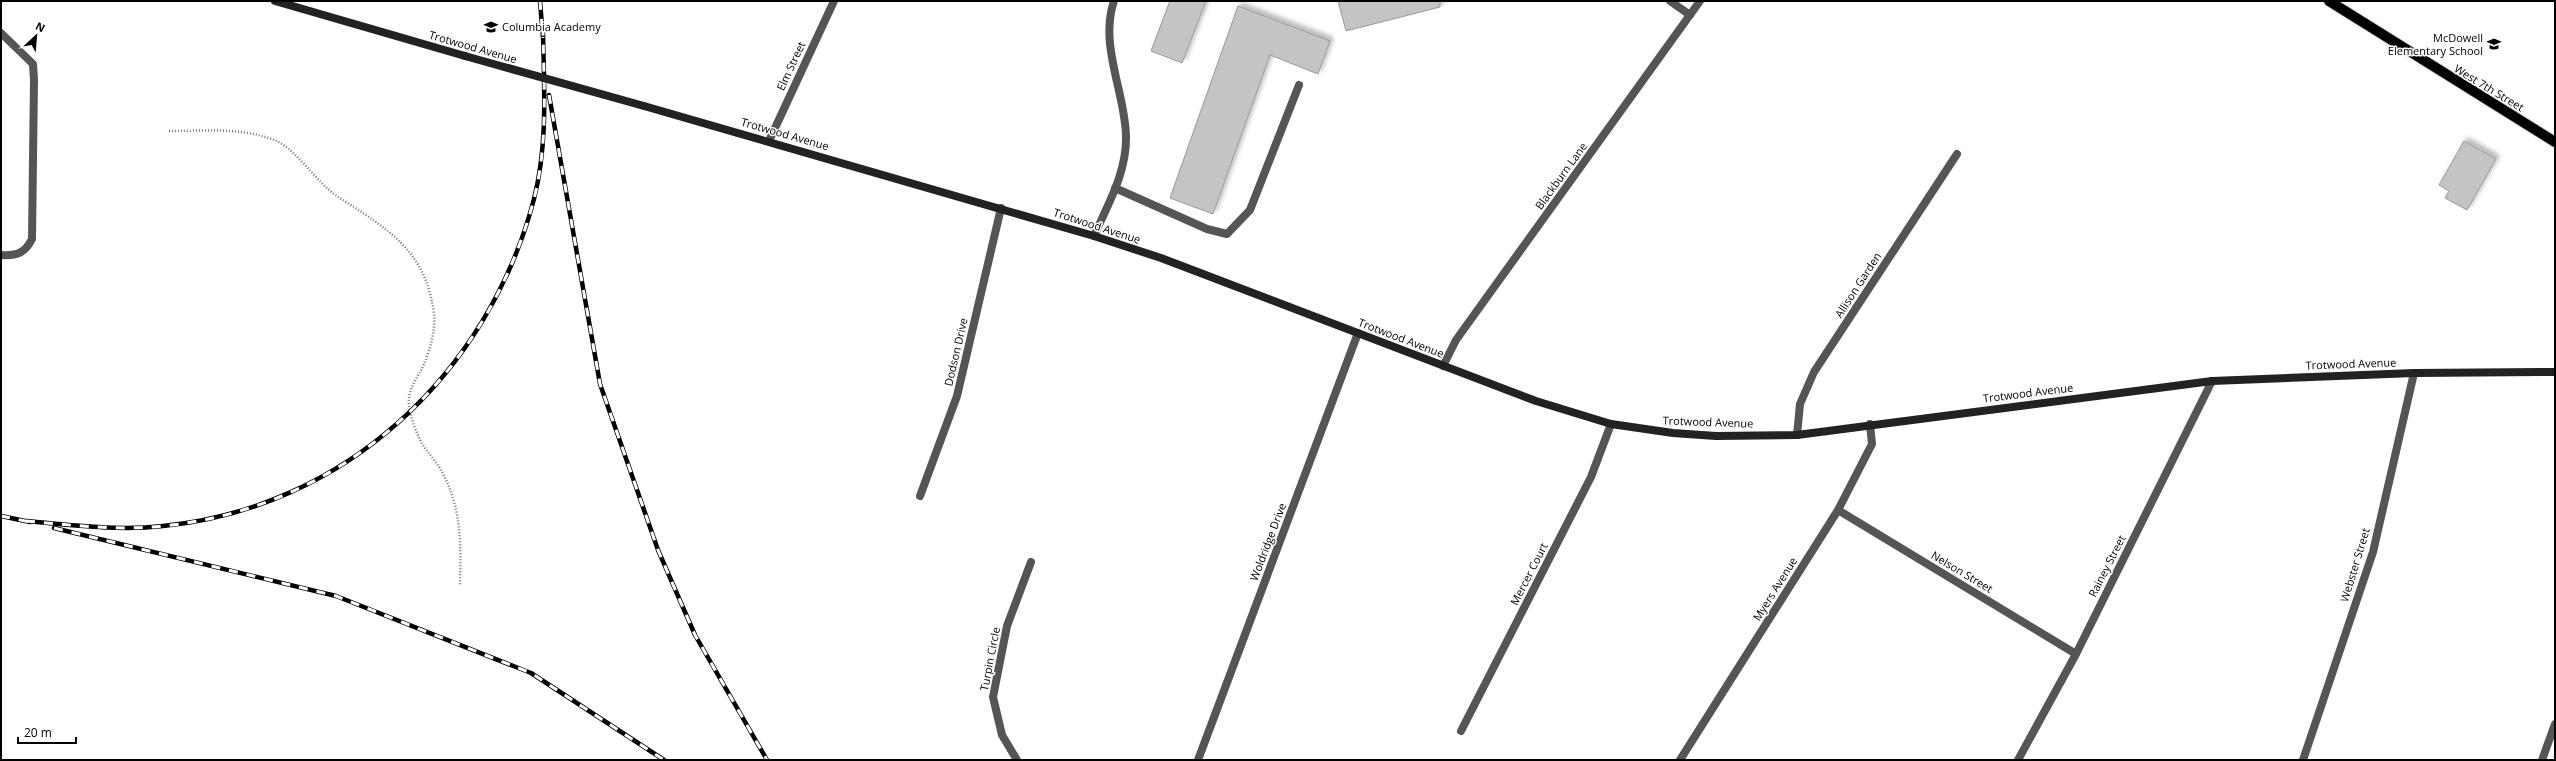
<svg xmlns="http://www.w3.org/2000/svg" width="2556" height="761" viewBox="0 0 2556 761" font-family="'Open Sans',sans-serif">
  <defs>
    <filter id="shadow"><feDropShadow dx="3.5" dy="-3.5" stdDeviation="2" flood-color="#0004"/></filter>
  </defs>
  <rect width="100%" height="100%" fill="#fff"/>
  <path fill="#c4c4c4" stroke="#999" filter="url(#shadow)" d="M1170 1H1206L1182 63 1151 51Z
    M1338 1H1440V7L1346 31Z
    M1238 6 1330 41 1318 74 1270 55 1213 214 1170 198Z
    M2464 141 2496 159 2467 210 2445 198 2449 191 2439 185Z"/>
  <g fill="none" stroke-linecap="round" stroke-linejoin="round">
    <defs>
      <path id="primary" d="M2329 1 2555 142"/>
    </defs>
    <use href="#primary" stroke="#dbdbdb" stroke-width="12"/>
    <path stroke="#777" stroke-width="2.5" stroke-dasharray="1 2" stroke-linecap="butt" d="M169 131C203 131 242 127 274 140 293 147 312 175 328 189 338 198 350 204 360 211 402 239 427 261 434 314 436 329 430 350 424 364 417 380 405 391 410 411 412 422 418 437 424 447 431 456 439 465 444 476 462 511 461 547 460 585"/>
    <path stroke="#555" stroke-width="8" d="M1670 1 1690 15
      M1 33 33 64 34 80 32 239C25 253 17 256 1 255
      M1115 188 1207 229 1227 234 1250 210 1299 85
      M1094 236C1108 204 1127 172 1126 136 1125 92 1099 45 1114 1"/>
    <path stroke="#555" stroke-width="8" d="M769 141 834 1
      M1443 366 1456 340 1700 1
      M1797 435 1800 404 1814 372 1957 154
      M920 496 957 396 1001 208
      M1838 510 2076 654
      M1461 731 1591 477 1611 424
      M1017 760 1002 735 993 697 1007 626 1031 562
      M1198 760 1358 333
      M1680 760 1838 510 1872 444 1870 424
      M2018 760 2076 654 2212 381
      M2303 760 2373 552 2414 373
      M2542 760 2555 724"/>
    <path stroke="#222" stroke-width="8" d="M275 1 465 56
      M644 106 1094 236 1161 258 1536 401 1611 424 1673 433 1716 436 1797 435 2212 381 2414 373 2555 372"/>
    <use href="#primary" stroke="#000" stroke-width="10"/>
    <defs>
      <path id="rail" d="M540 1 543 38
        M549 95 600 384 658 550 695 635 767 760
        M1 516 30 522
        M26 521C71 525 118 531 163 526 345 508 488 374 534 199 548 144 544 88 543 32
        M54 528 336 596 531 673 664 760"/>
    </defs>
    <use href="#rail" stroke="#000" stroke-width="4.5"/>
    <use href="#rail" stroke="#fff" stroke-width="3" stroke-dasharray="9" stroke-linecap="butt"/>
    <path stroke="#222" stroke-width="8" d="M465 56 644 106"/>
  </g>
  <defs>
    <symbol id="school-bare" viewBox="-9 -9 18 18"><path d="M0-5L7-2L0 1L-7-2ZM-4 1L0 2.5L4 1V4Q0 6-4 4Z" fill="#000" stroke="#fff" stroke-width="2.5" paint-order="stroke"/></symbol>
  </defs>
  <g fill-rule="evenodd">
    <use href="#school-bare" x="481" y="17" width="20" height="20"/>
    <use href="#school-bare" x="2484" y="34" width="20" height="20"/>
  </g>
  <g text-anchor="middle" stroke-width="3" stroke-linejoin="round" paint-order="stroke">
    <g font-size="11" fill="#000" stroke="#fff" text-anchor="start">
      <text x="502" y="31">Columbia Academy</text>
      <text x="2483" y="42" text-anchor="end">McDowell<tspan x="2483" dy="13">Elementary School</tspan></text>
    </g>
    <g font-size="11" fill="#000" stroke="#fff">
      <text transform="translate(473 47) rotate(16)" y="4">Trotwood Avenue</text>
      <text transform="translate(791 66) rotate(-65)" y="4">Elm Street</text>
      <text transform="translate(2489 88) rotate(31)" y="4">West 7th Street</text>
      <text transform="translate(785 134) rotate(16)" y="4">Trotwood Avenue</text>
      <text transform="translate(1561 176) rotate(-54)" y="4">Blackburn Lane</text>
      <text transform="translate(1097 226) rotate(18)" y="4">Trotwood Avenue</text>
      <text transform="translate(1858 285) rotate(-57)" y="4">Allison Garden</text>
      <text transform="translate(1401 338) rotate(21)" y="4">Trotwood Avenue</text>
      <text transform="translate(956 352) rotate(-77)" y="4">Dodson Drive</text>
      <text transform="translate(2351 364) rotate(-2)" y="4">Trotwood Avenue</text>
      <text transform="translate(2028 393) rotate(-7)" y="4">Trotwood Avenue</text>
      <text transform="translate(1708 422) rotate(2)" y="4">Trotwood Avenue</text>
      <text transform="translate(1268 542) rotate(-69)" y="4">Woldridge Drive</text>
      <text transform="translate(2355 565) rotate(-73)" y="4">Webster Street</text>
      <text transform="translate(2107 566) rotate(-63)" y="4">Rainey Street</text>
      <text transform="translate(1962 572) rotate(31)" y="4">Nelson Street</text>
      <text transform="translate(1529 574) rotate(-63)" y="4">Mercer Court</text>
      <text transform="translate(1775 589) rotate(-58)" y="4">Myers Avenue</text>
      <text transform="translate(990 659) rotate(-79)" y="4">Turpin Circle</text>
    </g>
  </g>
  <rect width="2556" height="761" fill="none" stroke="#000000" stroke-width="4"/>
  <g transform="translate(36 36) rotate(26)" stroke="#ffffff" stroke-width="3" paint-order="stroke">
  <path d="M0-3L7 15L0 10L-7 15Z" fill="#000000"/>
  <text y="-6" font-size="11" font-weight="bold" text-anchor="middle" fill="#000000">N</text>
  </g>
  <path d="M18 737v6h58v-6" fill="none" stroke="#000000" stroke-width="2"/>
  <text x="24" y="737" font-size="12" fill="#000000" stroke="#ffffff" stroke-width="3" paint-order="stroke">20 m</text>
</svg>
